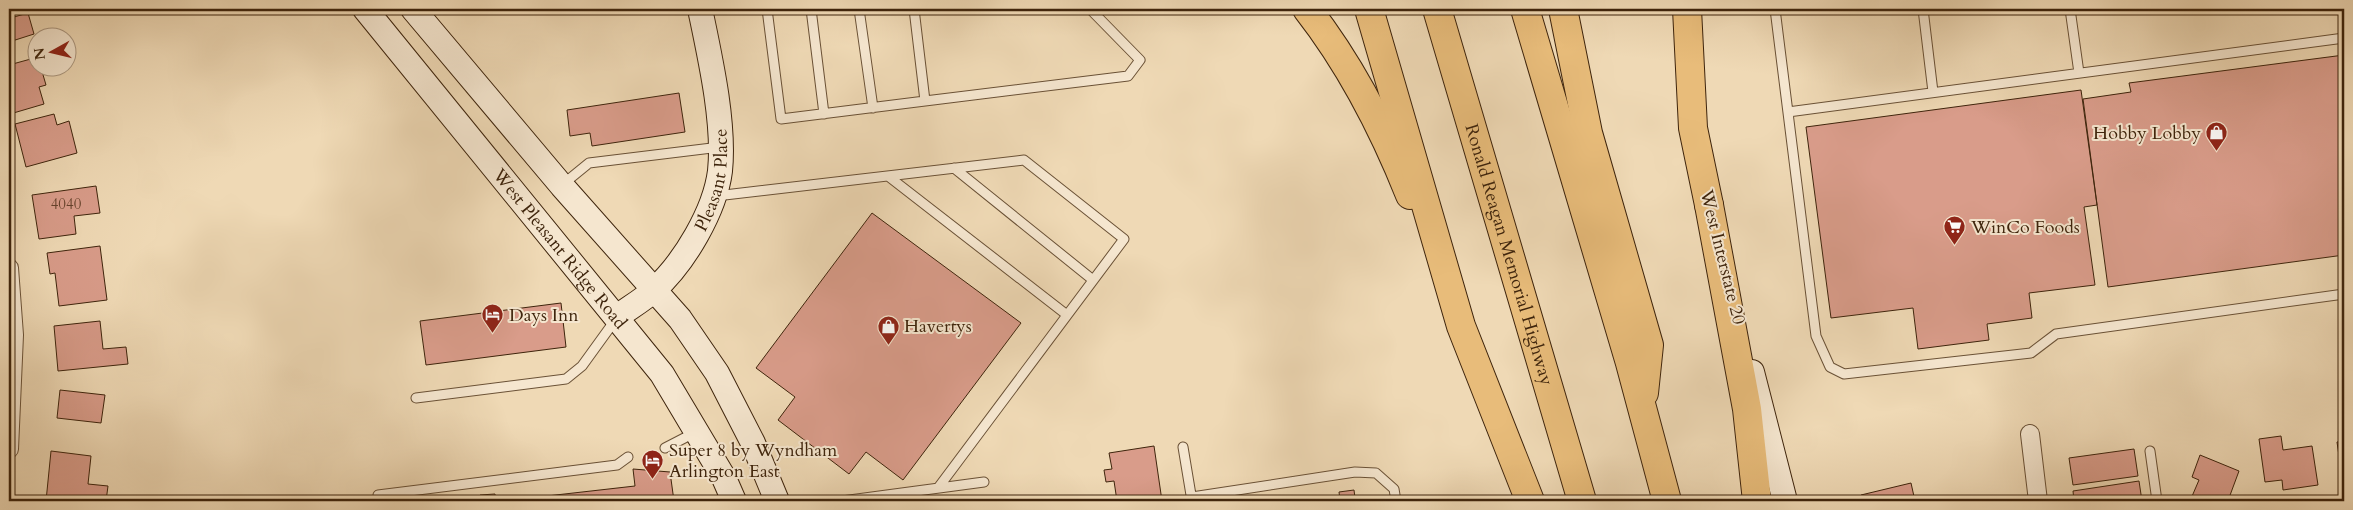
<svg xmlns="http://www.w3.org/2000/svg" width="2353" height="510" viewBox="0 0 2353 510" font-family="Cardo,serif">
  <rect width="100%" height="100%" fill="#efd9b5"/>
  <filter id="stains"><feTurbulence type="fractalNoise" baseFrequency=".004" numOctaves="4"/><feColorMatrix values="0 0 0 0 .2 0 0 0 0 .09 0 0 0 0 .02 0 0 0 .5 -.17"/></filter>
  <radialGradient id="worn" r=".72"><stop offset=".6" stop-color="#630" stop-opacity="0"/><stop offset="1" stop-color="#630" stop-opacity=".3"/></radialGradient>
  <path fill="#d99c8a" stroke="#3e240c" d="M9 9H11L14 17 28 13 34 34 9 42Z
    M2344 55V255L2108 287 2083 99 2131 92 2129 83Z
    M38 57V68H41L46 85 39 87 44 104 10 114 9 65Z
    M2081 90 2097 205 2084 207 2095 285 2029 293 2032 318 1987 324 1989 340 1918 349 1913 308 1831 318 1806 127Z
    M679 93 685 132 592 146 590 133 570 136 567 110Z
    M54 114 57 125 69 121 77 153 26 167 15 124Z
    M96 186 100 213 74 216 76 234 39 239 32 195Z
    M872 213 1021 323 903 480 866 452 849 474 778 420 795 397 756 368Z
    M100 246 107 300 59 306 55 273 50 274 47 253Z
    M561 303 566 347 426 365 420 321Z
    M100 321 103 349 126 347 128 364 58 371 54 326Z
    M60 390 105 395 101 423 57 418Z
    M2281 436 2283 450 2312 446 2318 485 2283 490 2282 480 2265 482 2259 439Z
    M2344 441V491L2337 442Z
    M1154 446 1162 501H1117L1114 481 1106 482 1104 470 1112 469 1109 453Z
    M2134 449 2138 476 2073 485 2069 458Z
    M51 451 91 456 88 484 108 486 106 501H46Z
    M2200 455 2239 471 2229 498 2237 501H2190L2199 480 2192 477Z
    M633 469 670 472 674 501H503L635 486Z
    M2139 481 2142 501H2074L2073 491Z
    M1911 483 1915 501H1863L1861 495Z
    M1354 490 1355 498 1370 496 1371 501H1333L1340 500 1339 492Z
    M495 494 496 501H480V495Z"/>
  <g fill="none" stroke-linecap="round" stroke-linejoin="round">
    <defs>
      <path id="lane" d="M767 9 781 119 925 101 914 9
        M811 9 824 114
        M859 9 873 108
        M1775 9 1816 336 1830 367 1844 374 2031 353 2056 334 2344 294
        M1923 9 1933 92
        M2070 9 2079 73
        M925 101 1128 76 1140 60 1090 9
        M1788 112 2344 38
        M954 168 1093 280
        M888 176 1067 315
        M562 185 589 163 720 147
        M716 196 1024 160 1124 239 938 488
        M416 398 566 379 582 366 616 319
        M1183 447 1192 501
        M665 448 696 432
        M2150 451 2157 501
        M378 495 617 465 628 457
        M1192 497 1355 472 1376 473 1394 489 1396 501
        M842 501 984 482"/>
      <path id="street" d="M9 268 14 335 9 449
        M2030 434 2038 501"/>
      <g id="secondary">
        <path id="s1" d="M365 9 662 374 724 478 734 501"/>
        <path d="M413 9 562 186 680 319 717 373 753 443 777 501"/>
        <path id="s2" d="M617 317C629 308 643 300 654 290 684 263 715 211 720 171 725 123 710 57 700 9"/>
        <path d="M1752 372 1785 501"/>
      </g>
      <path id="primary" d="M1687 9 1693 128 1709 205"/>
      <g id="highway">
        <path d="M1307 9C1350 64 1384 130 1410 195"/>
        <path d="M1369 9 1461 326 1530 501"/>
        <path id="s3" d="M1437 9 1582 501"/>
        <path d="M1525 9 1630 363 1667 501"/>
        <path d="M1563 9 1588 133 1649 345 1644 393"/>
        <path d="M1709 205 1747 409 1757 501"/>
      </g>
    </defs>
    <use href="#lane" stroke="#6a5136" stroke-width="11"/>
    <use href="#street" stroke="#6a5136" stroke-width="20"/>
    <use href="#secondary" stroke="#3e240c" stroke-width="26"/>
    <use href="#primary" stroke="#3e240c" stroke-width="30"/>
    <use href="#highway" stroke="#3e240c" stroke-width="30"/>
    <use href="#lane" stroke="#f5e6cf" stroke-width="9"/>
    <use href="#street" stroke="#f5e6cf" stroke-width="18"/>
    <use href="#secondary" stroke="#f5e6cf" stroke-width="24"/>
    <use href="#primary" stroke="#e8bc7a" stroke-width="28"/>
    <use href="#highway" stroke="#e8bc7a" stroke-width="28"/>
  </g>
  <defs>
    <symbol id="shop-pin" viewBox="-11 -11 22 30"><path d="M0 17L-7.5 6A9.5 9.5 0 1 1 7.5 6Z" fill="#8f2418" stroke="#f5e6cf"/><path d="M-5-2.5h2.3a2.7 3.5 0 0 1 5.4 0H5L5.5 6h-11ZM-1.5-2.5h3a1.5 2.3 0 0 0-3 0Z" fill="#fff"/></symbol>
    <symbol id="supermarket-pin" viewBox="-11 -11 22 30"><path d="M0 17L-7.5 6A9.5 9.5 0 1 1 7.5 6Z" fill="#8f2418" stroke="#f5e6cf"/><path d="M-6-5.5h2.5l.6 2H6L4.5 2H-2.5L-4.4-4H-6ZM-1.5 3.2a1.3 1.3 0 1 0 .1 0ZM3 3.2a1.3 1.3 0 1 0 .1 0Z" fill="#fff"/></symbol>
    <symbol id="hotel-pin" viewBox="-11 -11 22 30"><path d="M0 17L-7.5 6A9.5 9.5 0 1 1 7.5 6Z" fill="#8f2418" stroke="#f5e6cf"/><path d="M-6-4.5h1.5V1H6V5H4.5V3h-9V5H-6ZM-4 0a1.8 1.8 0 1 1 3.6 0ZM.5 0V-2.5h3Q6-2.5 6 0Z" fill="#fff"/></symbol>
  </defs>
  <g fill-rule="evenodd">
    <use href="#shop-pin" x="2204" y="120" width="25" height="34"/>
    <use href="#supermarket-pin" x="1942" y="214" width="25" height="34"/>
    <use href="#hotel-pin" x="480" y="302" width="25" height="34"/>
    <use href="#shop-pin" x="876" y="314" width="25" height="34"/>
    <use href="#hotel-pin" x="640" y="448" width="25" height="34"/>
  </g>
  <g text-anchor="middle" stroke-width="4" stroke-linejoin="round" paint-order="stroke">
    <g font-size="15" fill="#65422c">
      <text x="66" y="209">4040</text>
    </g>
    <g font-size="18" fill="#3e240c" stroke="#f5e6cf" text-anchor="start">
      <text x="2201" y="139" text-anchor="end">Hobby Lobby</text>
      <text x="1971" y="233">WinCo Foods</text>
      <text x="509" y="321">Days Inn</text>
      <text x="904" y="332">Havertys</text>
      <text x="669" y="456">Super 8 by Wyndham<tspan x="669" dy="21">Arlington East</tspan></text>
    </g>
    <g font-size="18" fill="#3e240c" stroke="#f5e6cf">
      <text dy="6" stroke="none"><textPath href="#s2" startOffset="174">Pleasant Place</textPath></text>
      <text dy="6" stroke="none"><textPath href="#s1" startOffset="309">West Pleasant Ridge Road</textPath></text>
      <text dy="6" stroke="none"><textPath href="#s3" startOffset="256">Ronald Reagan Memorial Highway</textPath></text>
      <text transform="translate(1723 257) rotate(76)" y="6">West Interstate 20</text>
    </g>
  </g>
  <rect width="2353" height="510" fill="none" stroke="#efd9b5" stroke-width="30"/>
  <rect x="10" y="10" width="2333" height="490" fill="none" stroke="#3e240c" stroke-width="2.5"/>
  <rect x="15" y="15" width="2323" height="480" fill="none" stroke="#3e240c"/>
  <g transform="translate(52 52) rotate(262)"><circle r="24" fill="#f5e6cf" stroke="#ac9881"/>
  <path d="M0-4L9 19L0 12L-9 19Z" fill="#8f2418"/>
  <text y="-8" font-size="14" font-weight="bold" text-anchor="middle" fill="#3e240c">N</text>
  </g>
  <rect width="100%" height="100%" filter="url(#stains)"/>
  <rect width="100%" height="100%" fill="url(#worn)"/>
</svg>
